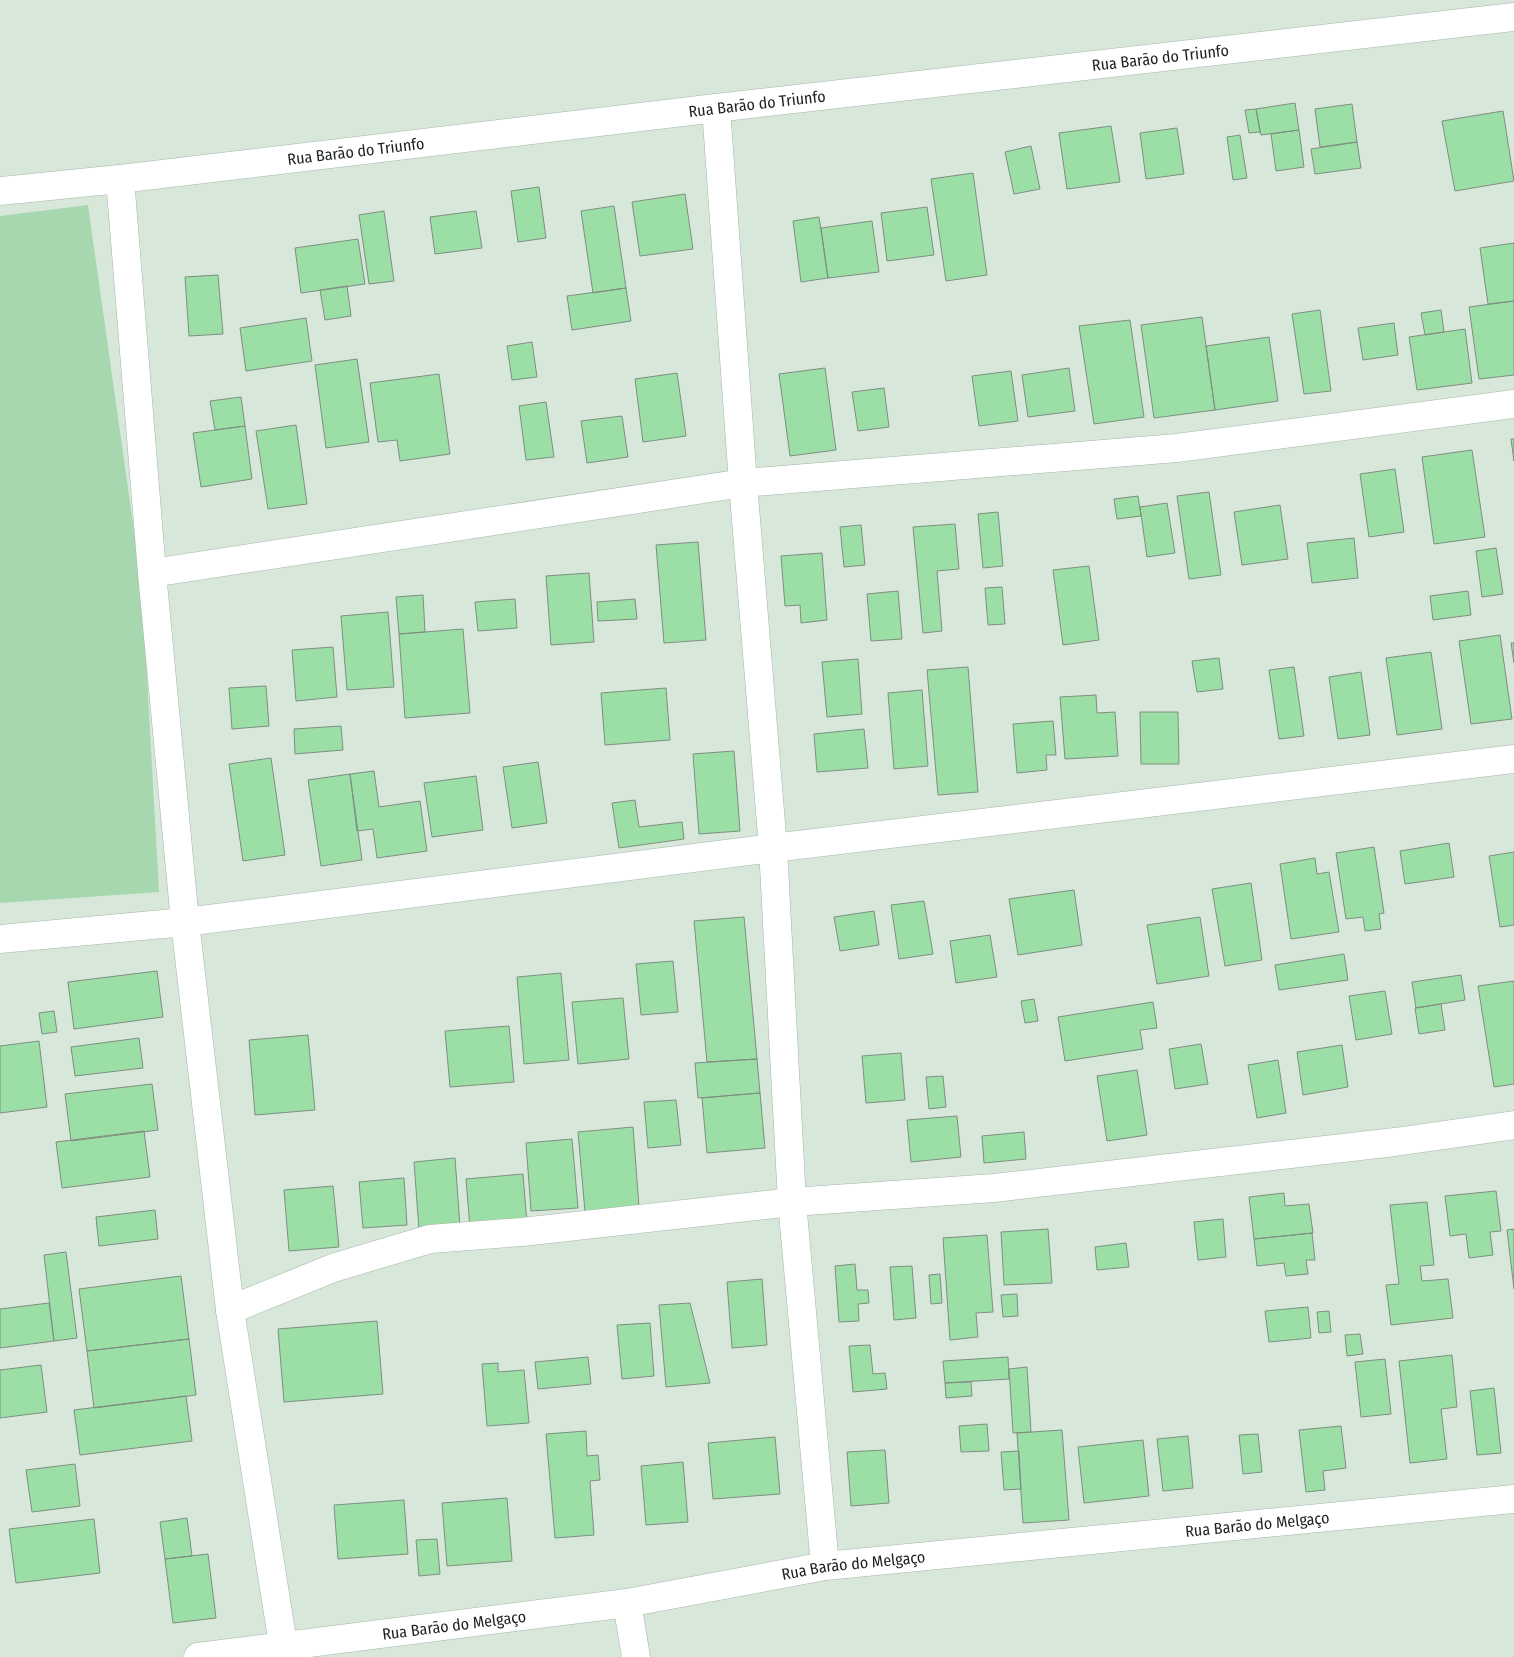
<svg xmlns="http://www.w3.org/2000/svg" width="1514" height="1657" viewBox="0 0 1514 1657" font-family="'Fira Sans Condensed',sans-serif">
  <rect width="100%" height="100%" fill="#d7e8da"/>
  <path fill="#a6d7ae" d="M88 205 142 588 159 892 0 903V216Z"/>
  <path fill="#9bdfa7" stroke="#7f8e81" d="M1295 103 1299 130 1261 135 1256 109Z
    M1352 104 1357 142 1320 147 1315 109Z
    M1256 109 1260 132 1249 133 1245 110Z
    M1503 111 1514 181 1455 191 1442 121Z
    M1111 126 1120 182 1067 189 1059 133Z
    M1177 128 1184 174 1146 179 1140 133Z
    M1299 130 1304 167 1276 171 1271 134Z
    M1240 135 1247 178 1233 180 1227 137Z
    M1357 142 1361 168 1315 174 1311 149Z
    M1031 146 1040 189 1014 194 1005 152Z
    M973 173 987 275 946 281 931 179Z
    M539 187 546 238 518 242 511 191Z
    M685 194 693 249 640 256 632 202Z
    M614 206 626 288 593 293 581 211Z
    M927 207 934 255 887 261 881 213Z
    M384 211 394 281 369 284 359 215Z
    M476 211 482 248 435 254 430 217Z
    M819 217 828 278 801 282 793 221Z
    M872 221 879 272 828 278 821 228Z
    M358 239 365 284 301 293 295 248Z
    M1514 243V301L1488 304 1480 248Z
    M218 275 223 334 189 336 185 277Z
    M347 286 351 316 325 320 320 290Z
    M626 288 631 321 572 330 567 296Z
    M1514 301V375L1479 379 1469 307Z
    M1320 310 1331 391 1304 394 1292 314Z
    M1441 310 1444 332 1425 335 1421 313Z
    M1202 317 1215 410 1154 418 1141 325Z
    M306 318 312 361 246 371 240 328Z
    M1130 320 1144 417 1094 424 1079 326Z
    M1394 323 1398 355 1363 360 1358 328Z
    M1465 329 1472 383 1417 390 1409 337Z
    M1269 337 1278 401 1215 410 1206 346Z
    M532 342 537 377 512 380 507 346Z
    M357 359 369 442 326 448 315 365Z
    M825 368 836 450 790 456 779 374Z
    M1069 368 1075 411 1028 417 1022 375Z
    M1011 371 1018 421 979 426 972 376Z
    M677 373 686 436 643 442 635 379Z
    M439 374 450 454 400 461 397 440 378 442 370 383Z
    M884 388 889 427 858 431 852 392Z
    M241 397 245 426 215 430 210 401Z
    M546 402 554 457 526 460 519 406Z
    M622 416 628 457 587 463 581 421Z
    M296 425 307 504 268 509 256 431Z
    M245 426 252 479 201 487 193 433Z
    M1511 439H1514V461Z
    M1472 450 1485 537 1434 544 1422 457Z
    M1395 469 1404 532 1369 537 1360 474Z
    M1209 492 1221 575 1189 579 1177 496Z
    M1138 496 1141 516 1117 519 1114 499Z
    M1167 503 1175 553 1147 557 1140 507Z
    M1280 505 1288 559 1242 565 1234 512Z
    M998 512 1003 566 983 568 978 514Z
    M955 524 959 569 937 571 942 631 923 633 913 527Z
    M861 525 865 565 844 567 840 527Z
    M1354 538 1358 578 1312 583 1307 543Z
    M698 542 706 640 664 643 656 545Z
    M1496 548 1503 594 1482 597 1476 551Z
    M822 553 827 620 801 623 800 605 785 606 781 556Z
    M1089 566 1099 640 1063 645 1053 570Z
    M589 573 594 642 551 645 546 576Z
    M1002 587 1005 624 988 625 985 588Z
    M898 591 902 639 871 641 867 594Z
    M1468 591 1471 615 1433 620 1430 596Z
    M423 595 425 632 399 634 396 597Z
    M515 599 517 628 478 631 475 602Z
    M635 599 637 619 598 621 597 602Z
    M388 612 394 687 347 690 341 616Z
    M463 629 470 713 405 718 399 634Z
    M1500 635 1512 719 1471 724 1459 641Z
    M1511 643H1514V663Z
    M333 647 337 697 296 701 292 650Z
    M1431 652 1442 729 1397 735 1386 658Z
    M1219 658 1223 689 1197 692 1192 661Z
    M858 659 862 714 827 717 822 662Z
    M968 667 978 792 938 795 927 670Z
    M1294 667 1304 736 1279 739 1269 670Z
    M1361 672 1370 735 1338 739 1329 677Z
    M266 686 269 726 232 729 229 688Z
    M666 688 670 740 605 745 601 693Z
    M922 690 928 766 894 769 888 693Z
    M1096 695 1097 713 1115 712 1118 756 1065 759 1060 697Z
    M1140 712H1178L1179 764H1141Z
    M1053 721 1056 755H1046L1047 770 1017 773 1013 724Z
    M341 726 343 750 295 754 294 729Z
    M864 729 868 768 817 772 814 734Z
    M734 751 740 831 699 834 693 754Z
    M271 758 285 855 243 861 229 764Z
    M538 762 547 823 512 828 503 767Z
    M374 771 379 807 420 801 427 851 377 858 373 829 357 831 350 774Z
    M350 774 362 860 321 866 308 780Z
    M476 776 483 830 432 837 424 783Z
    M635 800 639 827 682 822 684 839 619 848 612 803Z
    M1449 843 1454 877 1405 884 1400 851Z
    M1374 847 1384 913 1379 914 1381 929 1365 931 1363 917 1346 919 1336 853Z
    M1514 852V925L1500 927 1489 856Z
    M1315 858 1317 874 1329 872 1339 932 1291 939 1280 864Z
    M1251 883 1262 960 1225 966 1212 889Z
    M1074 890 1082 945 1018 955 1009 899Z
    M924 901 933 954 899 959 891 905Z
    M874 911 879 945 840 951 834 917Z
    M744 917 757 1059 707 1062 694 921Z
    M1200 917 1209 976 1157 984 1147 925Z
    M990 935 997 977 956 983 950 941Z
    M1344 954 1348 980 1279 990 1275 965Z
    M673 961 678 1012 641 1015 636 964Z
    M157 971 163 1017 74 1029 68 982Z
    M561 973 569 1060 524 1064 517 977Z
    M1461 975 1465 1000 1416 1008 1412 982Z
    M1514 981V1084L1494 1087 1478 986Z
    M1385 991 1392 1034 1356 1040 1349 996Z
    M623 998 629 1059 578 1064 572 1002Z
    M1034 999 1038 1021 1025 1023 1021 1001Z
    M1153 1002 1157 1028 1140 1030 1143 1049 1065 1061 1058 1017Z
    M1441 1004 1445 1030 1419 1034 1415 1008Z
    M54 1011 57 1032 42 1034 39 1013Z
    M509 1026 514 1082 450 1087 445 1031Z
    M308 1035 315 1110 255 1115 249 1040Z
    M139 1038 143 1068 75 1076 71 1047Z
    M39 1041 47 1107 0 1113V1046Z
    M1201 1044 1208 1084 1175 1089 1169 1049Z
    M1342 1045 1348 1087 1303 1095 1297 1052Z
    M901 1053 905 1100 866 1103 862 1056Z
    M757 1059 760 1093 698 1098 695 1063Z
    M1278 1060 1286 1113 1257 1118 1248 1065Z
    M1137 1070 1147 1135 1107 1141 1097 1076Z
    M943 1076 946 1107 929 1109 926 1077Z
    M152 1084 158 1130 71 1141 65 1094Z
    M760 1093 765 1148 707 1153 702 1098Z
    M676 1100 681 1145 648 1148 644 1102Z
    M957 1116 961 1157 911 1162 907 1120Z
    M633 1127 639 1207 585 1212 578 1132Z
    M144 1131 150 1177 62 1188 56 1142Z
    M1024 1132 1026 1159 984 1163 982 1136Z
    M572 1139 578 1208 531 1211 526 1143Z
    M455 1158 460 1226 419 1229 414 1162Z
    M523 1174 527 1223 470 1228 466 1179Z
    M404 1178 407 1225 363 1228 359 1182Z
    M333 1186 339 1247 289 1251 284 1190Z
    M1496 1191 1501 1231 1490 1232 1493 1255 1469 1258 1466 1234 1450 1236 1445 1196Z
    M1284 1193 1285 1206 1309 1204 1313 1233 1254 1239 1249 1197Z
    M1427 1202 1434 1265 1420 1266 1422 1281 1448 1279 1453 1318 1391 1325 1386 1285 1399 1284 1390 1205Z
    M155 1210 158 1239 99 1246 96 1217Z
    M1223 1219 1226 1257 1198 1260 1194 1222Z
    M1048 1229 1052 1283 1004 1285 1001 1232Z
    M1514 1229V1289L1507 1230Z
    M1312 1233 1315 1260H1306L1308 1274 1286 1276 1284 1263 1257 1266 1254 1239Z
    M987 1235 993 1312 976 1313 978 1337 950 1340 943 1238Z
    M1126 1243 1129 1267 1097 1270 1095 1247Z
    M66 1252 77 1338 54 1341 44 1255Z
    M855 1264 857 1290H868L869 1303 858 1304 859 1321 839 1322 835 1266Z
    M912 1266 916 1318 894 1320 890 1267Z
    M940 1274 942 1303 931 1304 929 1275Z
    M181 1276 189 1339 87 1351 79 1289Z
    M762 1279 767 1345 732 1348 727 1282Z
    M1017 1294 1018 1316 1003 1317 1001 1295Z
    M49 1303 54 1341 0 1348V1309Z
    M690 1303 710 1383 666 1387 659 1305Z
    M1308 1307 1311 1338 1269 1342 1265 1311Z
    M1329 1311 1331 1332 1319 1333 1317 1312Z
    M377 1321 383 1394 284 1402 278 1329Z
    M650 1323 654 1376 622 1379 617 1325Z
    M1360 1334 1363 1354 1347 1356 1345 1335Z
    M189 1339 196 1395 94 1408 87 1351Z
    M870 1345 873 1374 885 1373 887 1389 853 1392 849 1346Z
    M1452 1355 1457 1407 1441 1409 1447 1459 1410 1463 1399 1361Z
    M588 1357 591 1384 538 1389 535 1362Z
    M1008 1357 1009 1379 945 1383 943 1361Z
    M1385 1359 1391 1414 1361 1417 1355 1362Z
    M498 1363V1372L524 1370 529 1423 487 1426 482 1364Z
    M41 1365 47 1412 0 1418V1370Z
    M1027 1367 1031 1432 1013 1433 1009 1369Z
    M971 1382 972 1396 946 1398 945 1383Z
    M1494 1388 1501 1453 1477 1455 1470 1391Z
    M186 1396 192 1441 80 1455 74 1410Z
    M987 1424 989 1451 961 1452 959 1426Z
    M1341 1426 1346 1468 1323 1471 1325 1490 1306 1492 1299 1430Z
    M1062 1430 1069 1520 1023 1523 1017 1433Z
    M586 1431 587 1456 598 1455 600 1480 590 1481 594 1535 555 1538 546 1434Z
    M1258 1434 1262 1472 1243 1474 1239 1435Z
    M1188 1436 1193 1488 1163 1491 1157 1439Z
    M775 1437 780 1494 713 1499 708 1443Z
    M1143 1440 1149 1496 1084 1503 1078 1447Z
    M885 1450 889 1503 851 1506 847 1452Z
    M1019 1451 1021 1489 1004 1490 1001 1452Z
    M683 1462 688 1522 646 1525 641 1466Z
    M75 1464 80 1506 32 1512 26 1470Z
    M507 1498 512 1561 447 1566 442 1503Z
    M404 1500 408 1554 338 1559 334 1505Z
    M187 1518 192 1556 165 1559 160 1522Z
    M94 1519 100 1573 16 1583 9 1529Z
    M437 1539 440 1574 419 1576 416 1540Z
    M208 1554 216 1618 173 1623 165 1559Z"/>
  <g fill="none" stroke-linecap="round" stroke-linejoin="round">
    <defs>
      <g id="minor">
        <path d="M716 108 743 483 773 848 792 1202 825 1566"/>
        <path d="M120 179 152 573 185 922 230 1310 285 1657"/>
        <path id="s1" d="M0 191 120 179 716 108 1514 17"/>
        <path d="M152 573 743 483 1177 448 1514 404"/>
        <path d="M0 939 185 922 773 848 1514 759"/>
        <path d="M230 1310 333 1268 430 1239 522 1232 792 1202 994 1188 1395 1142 1514 1125"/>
        <path d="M627 1603 636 1657"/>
        <path id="s2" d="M198 1657 627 1603 825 1566 1514 1499"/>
      </g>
    </defs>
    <use href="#minor" stroke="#a6b6a8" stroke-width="29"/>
    <use href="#minor" stroke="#fff" stroke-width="28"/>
  </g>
  <g text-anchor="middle" stroke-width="4" stroke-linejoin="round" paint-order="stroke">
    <g font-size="16" fill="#1b211c" stroke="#d7e8da">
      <text dy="6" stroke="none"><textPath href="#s1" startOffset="1168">Rua Barão do Triunfo</textPath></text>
      <text dy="6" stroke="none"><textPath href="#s1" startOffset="762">Rua Barão do Triunfo</textPath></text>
      <text dy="6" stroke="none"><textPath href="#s1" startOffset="358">Rua Barão do Triunfo</textPath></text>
      <text dy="6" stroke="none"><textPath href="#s2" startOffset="1068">Rua Barão do Melgaço</textPath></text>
      <text dy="6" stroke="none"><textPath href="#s2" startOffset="662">Rua Barão do Melgaço</textPath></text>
      <text dy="6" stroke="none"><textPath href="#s2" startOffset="258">Rua Barão do Melgaço</textPath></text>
    </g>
  </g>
</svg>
